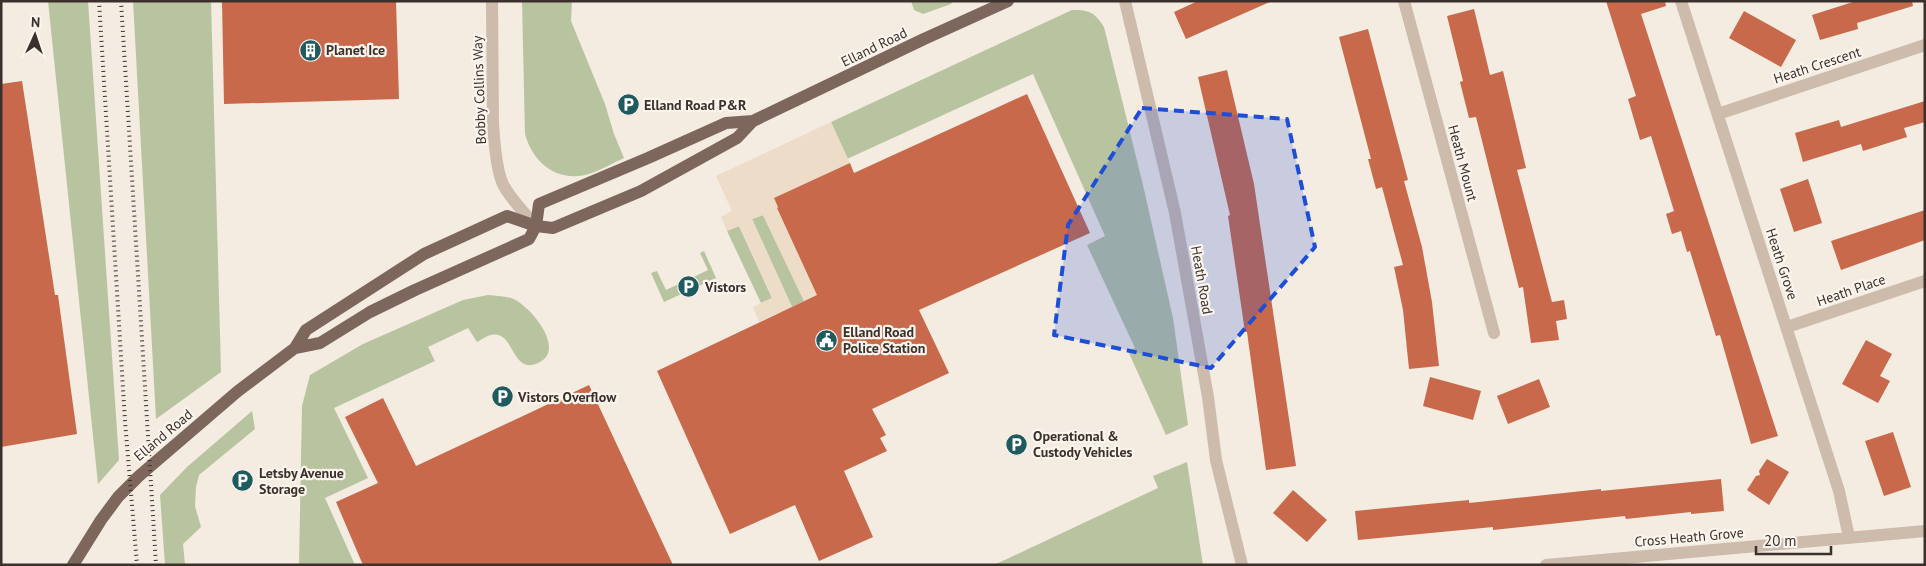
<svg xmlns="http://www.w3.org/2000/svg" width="1926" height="566" viewBox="0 0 1926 566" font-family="'PT Sans',sans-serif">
  <rect width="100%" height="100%" fill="#f4ebe1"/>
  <path fill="#b8c4a0" d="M48 1H88L119 460 98 484Z
    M133 1H211L221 372 156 419Z
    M522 1H572L571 21 605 104 614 134 624 158C613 163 601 170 589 174 557 183 533 163 525 134Z
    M911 1H953L951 4 923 14 914 10Z
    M1072 10C1090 10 1094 12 1104 27L1143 185 1173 318 1188 425 1166 435 1128 351 1135 348 1087 245 1105 236 1033 74 847 159 831 122Z
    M763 215 804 301 792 307 752 219Z
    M739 226 772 298 761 303 727 231Z
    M704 251 716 278 664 302 651 273 657 271 666 290 708 270 700 253Z
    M488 295C495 296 504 296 511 298 529 304 568 350 538 363 511 375 515 330 491 335 486 336 481 340 477 342L468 328 428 347 435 361 334 408 368 478 325 498 355 565H299L302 406 310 375 363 344 463 300Z
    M252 411 255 429 199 475 196 487 195 506 201 527 183 544 185 565H165L160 495 187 467Z
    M1187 462 1203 565H994L1158 488 1153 476Z"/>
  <path fill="#ecdcc8" d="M831 122 850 163 777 208 818 295 804 301 763 215 752 219 792 307 759 322 753 307 772 298 739 226 727 231 721 217 732 211 716 176Z"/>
  <path fill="#c8694b" d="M222 1H396L399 99 224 104Z
    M1198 1H1272L1186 39 1174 12Z
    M1606 1H1665L1666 6 1641 14 1778 436 1751 444 1720 335 1716 336 1690 251 1687 252 1681 231 1672 234 1666 214 1674 211 1651 136 1640 140 1628 99 1636 96Z
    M1856 1H1912L1913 6 1857 23 1858 29 1820 40 1812 15Z
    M1474 9 1490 75 1503 71 1526 168 1517 170 1552 302 1564 300 1567 319 1556 321 1559 340 1531 343 1523 287 1519 288 1476 117 1469 118 1460 82 1463 81 1447 16Z
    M1744 11 1796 40 1781 67 1729 38Z
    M1368 29 1408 180 1404 181 1422 247 1432 302 1439 366 1409 369 1403 310 1394 267 1403 265 1382 187 1376 189 1368 159H1371L1339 37Z
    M1227 70 1254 184 1296 466 1266 470 1247 332H1245L1228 216 1230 215 1198 77Z
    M22 81 55 295H58L77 434 1 447V84Z
    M1027 94 1090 233 919 310 949 373 872 409 886 435 880 438 887 451 844 471 873 537 819 561 795 505 730 534 657 371 817 295 777 208 778 207 774 198 850 163 854 173Z
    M1925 101V122L1904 128 1907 137 1863 151 1861 144 1803 162 1795 133 1839 120 1841 127Z
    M1808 179 1822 223 1794 232 1780 189Z
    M1925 210V240L1841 270 1831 241Z
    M1866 340 1892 354 1880 376 1890 381 1878 403 1842 384Z
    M1430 377 1481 391 1473 420 1423 406Z
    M1539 379 1550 407 1508 424 1497 396Z
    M589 385 673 565H363L336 502 378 483 345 417 383 398 416 466Z
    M1893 432 1911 487 1884 496 1865 441Z
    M1767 459 1789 472 1769 505 1747 490 1756 476 1760 475 1759 471Z
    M1721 479 1724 511 1691 514V512L1626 519 1625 516 1493 530V527L1358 540 1355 511 1469 500V503L1601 489V491Z
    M1293 490 1327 520 1307 542 1273 513Z"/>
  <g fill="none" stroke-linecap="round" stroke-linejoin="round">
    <path stroke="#cdbbac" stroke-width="12" d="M492 1 493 123C494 139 496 167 502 182 507 195 526 215 536 226
      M1125 1 1175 213 1208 397 1216 460 1242 565
      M1404 1 1494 333
      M1681 1 1839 491 1849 537
      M1718 114 1925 45
      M1787 327 1925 281
      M1546 565 1925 531"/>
    <path stroke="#7d675c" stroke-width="12" d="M295 348 320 343 370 312 415 290 529 239 536 226 539 204 648 158 726 123 753 121 924 39 1008 1
      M73 565 101 520 118 497 139 476 238 391 295 348 306 330 424 254 507 216 536 226 553 228 641 191 737 138 753 121"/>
    <path stroke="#3b302b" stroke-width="4" stroke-dasharray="1 4" stroke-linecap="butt" d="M99 1 125 421 137 565
      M121 1 156 565"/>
  </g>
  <path fill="#1d4ed8" fill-opacity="0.2" stroke="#1d4ed8" stroke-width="4" stroke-dasharray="10 6" stroke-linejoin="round" d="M1142 108 1287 119 1315 247 1211 368 1054 335 1068 225Z"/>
  <defs>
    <symbol id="building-disc" viewBox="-11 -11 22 22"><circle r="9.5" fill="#1f5a5e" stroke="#fbf5ee"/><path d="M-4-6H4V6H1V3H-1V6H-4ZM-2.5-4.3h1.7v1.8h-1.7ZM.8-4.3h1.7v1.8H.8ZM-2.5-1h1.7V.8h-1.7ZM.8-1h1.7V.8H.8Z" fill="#fff"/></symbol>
    <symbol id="parking-disc" viewBox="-11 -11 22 22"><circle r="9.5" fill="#1f5a5e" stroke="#fbf5ee"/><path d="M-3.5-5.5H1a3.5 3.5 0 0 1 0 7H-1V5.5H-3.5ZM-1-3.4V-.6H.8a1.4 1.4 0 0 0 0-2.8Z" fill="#fff"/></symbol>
    <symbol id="civic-disc" viewBox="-11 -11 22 22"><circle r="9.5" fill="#1f5a5e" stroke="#fbf5ee"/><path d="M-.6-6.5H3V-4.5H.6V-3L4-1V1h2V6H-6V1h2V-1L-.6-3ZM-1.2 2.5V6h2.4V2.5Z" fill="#fff"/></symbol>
  </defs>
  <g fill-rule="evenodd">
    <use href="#building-disc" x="298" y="38" width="25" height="25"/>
    <use href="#parking-disc" x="616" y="92" width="25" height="25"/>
    <use href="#parking-disc" x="676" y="274" width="25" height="25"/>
    <use href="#civic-disc" x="814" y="328" width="25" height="25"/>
    <use href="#parking-disc" x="490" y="384" width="25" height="25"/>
    <use href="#parking-disc" x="1004" y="432" width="25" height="25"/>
    <use href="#parking-disc" x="230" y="468" width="25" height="25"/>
  </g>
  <g text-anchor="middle" stroke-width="4.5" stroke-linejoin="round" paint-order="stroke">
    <g font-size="14" fill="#3b302b" stroke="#fbf5ee">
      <text transform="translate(874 47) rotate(-26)" y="5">Elland Road</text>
      <text transform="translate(1817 65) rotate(-18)" y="5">Heath Crescent</text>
      <text transform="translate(479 90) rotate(-92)" y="5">Bobby Collins Way</text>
      <text transform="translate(1463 163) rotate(75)" y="5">Heath Mount</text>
      <text transform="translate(1782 264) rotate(72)" y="5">Heath Grove</text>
      <text transform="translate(1202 280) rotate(80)" y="5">Heath Road</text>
      <text transform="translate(1851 290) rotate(-19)" y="5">Heath Place</text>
      <text transform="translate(163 435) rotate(-40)" y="5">Elland Road</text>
      <text transform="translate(1689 537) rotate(-5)" y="5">Cross Heath Grove</text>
    </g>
    <g font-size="14" font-weight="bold" fill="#3b302b" stroke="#fbf5ee" text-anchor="start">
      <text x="326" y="55">Planet Ice</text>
      <text x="644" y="110">Elland Road P&amp;R</text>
      <text x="705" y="292">Vistors</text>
      <text x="843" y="337">Elland Road<tspan x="843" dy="16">Police Station</tspan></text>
      <text x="518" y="402">Vistors Overflow</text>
      <text x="1033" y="441">Operational &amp;<tspan x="1033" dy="16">Custody Vehicles</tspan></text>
      <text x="259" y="478">Letsby Avenue<tspan x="259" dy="16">Storage</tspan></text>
    </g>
  </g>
  <rect width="1926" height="566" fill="none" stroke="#3b302b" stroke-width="5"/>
  <g transform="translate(35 35) rotate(3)" stroke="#fbf5ee" stroke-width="4" paint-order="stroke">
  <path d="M0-4L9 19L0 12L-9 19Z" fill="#3b302b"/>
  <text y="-8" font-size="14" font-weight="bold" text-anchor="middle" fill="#3b302b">N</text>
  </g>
  <path d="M1756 546v8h75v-8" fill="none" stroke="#3b302b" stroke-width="2.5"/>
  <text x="1764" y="546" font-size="15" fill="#3b302b" stroke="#fbf5ee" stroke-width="4" paint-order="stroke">20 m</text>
</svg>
